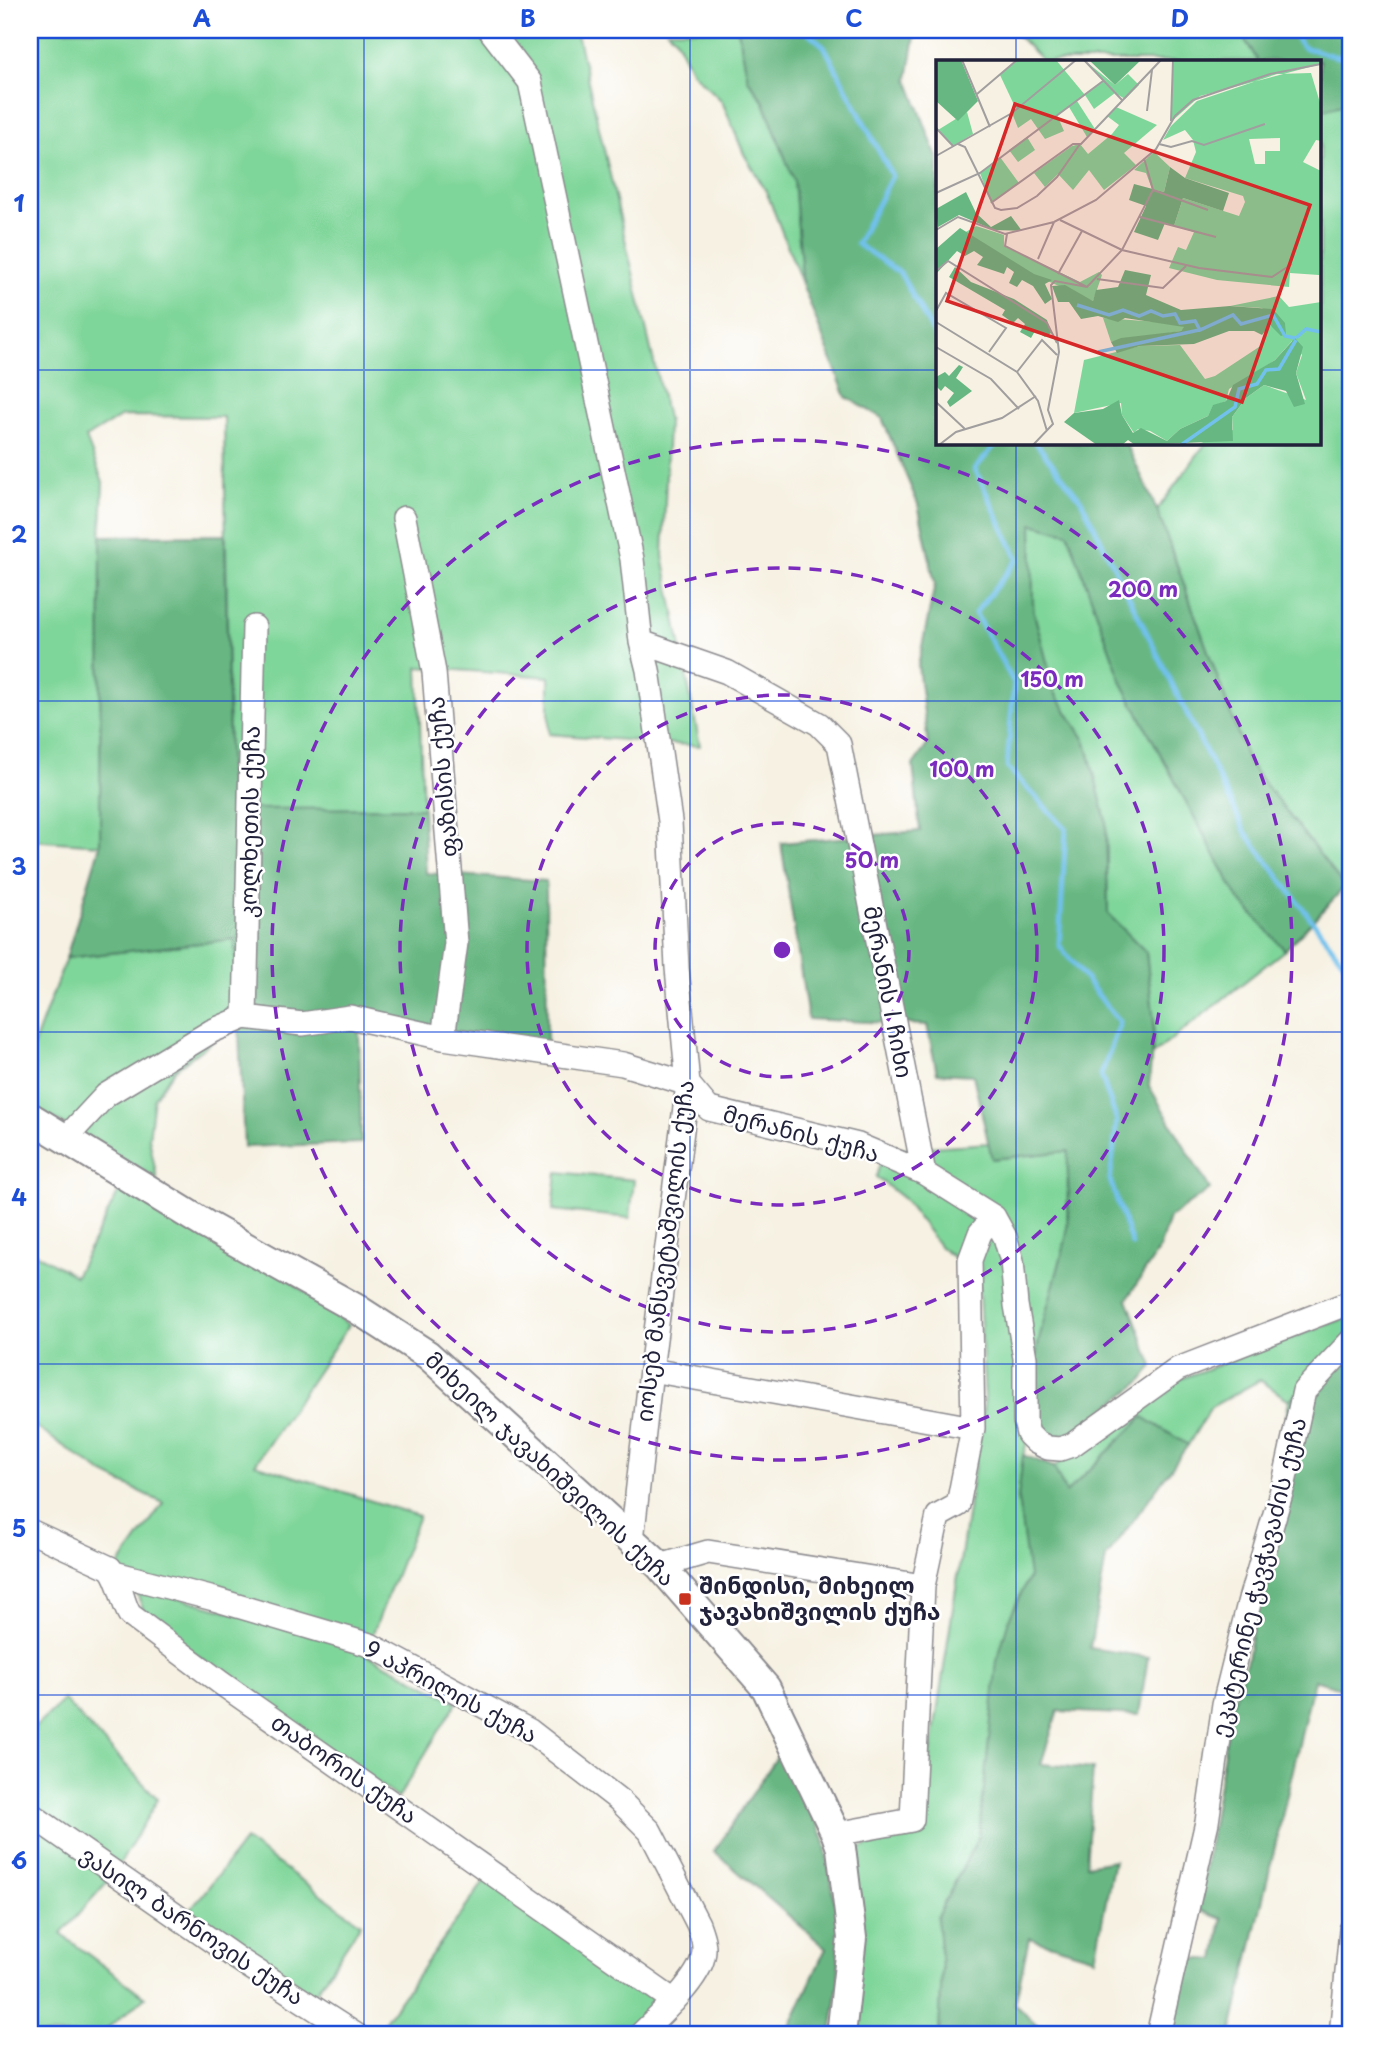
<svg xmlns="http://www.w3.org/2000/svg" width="1381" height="2065" viewBox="0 0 1381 2065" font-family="'Playpen Sans','Noto Sans Georgian',sans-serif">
  <rect width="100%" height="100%" fill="#fff"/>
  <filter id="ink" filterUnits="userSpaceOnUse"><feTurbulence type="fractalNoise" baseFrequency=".0143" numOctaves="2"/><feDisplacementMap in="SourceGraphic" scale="14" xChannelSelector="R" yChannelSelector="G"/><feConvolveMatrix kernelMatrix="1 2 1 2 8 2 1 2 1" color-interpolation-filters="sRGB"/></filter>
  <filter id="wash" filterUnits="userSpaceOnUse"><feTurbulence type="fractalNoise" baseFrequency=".00686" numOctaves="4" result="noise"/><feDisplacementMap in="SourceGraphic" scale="28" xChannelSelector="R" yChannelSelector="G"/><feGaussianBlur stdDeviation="1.57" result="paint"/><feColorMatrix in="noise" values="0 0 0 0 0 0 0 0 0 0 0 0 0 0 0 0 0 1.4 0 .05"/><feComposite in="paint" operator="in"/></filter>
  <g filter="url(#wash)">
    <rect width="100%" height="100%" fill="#f6f1e2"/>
    <path fill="#7fd69a" stroke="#507c6a" stroke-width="2" d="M30 30H576L668 422 663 556 700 746 549 734V677L418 667 423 808 230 810 224 417 122 416 86 438 103 482 101 536 100 845 30 840Z
      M667 30H738L748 79 764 103 794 181 803 286 766 191 744 154 722 101 692 72 675 38Z
      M1012 30H1239L1258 61H1043Z
      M1351 102V897L1248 762 1157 510 1206 443H1320V109L1323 110Z
      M1032 524 1068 533 1122 683 1238 898 1285 950 1152 1055 1154 1022 1146 953 1108 914 1106 821 1086 742 1055 693 1033 609Z
      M235 939 239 1028 217 1038 175 1069 154 1098 149 1138 157 1179 30 1105V1055L66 958Z
      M989 1143 993 1159 1068 1151 1067 1235 1033 1364 1034 1420 1023 1455 1018 1499 1030 1577 1009 1619 979 1836 937 1917 942 1967 939 2035H852L850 1851 919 1831 985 1398 978 1276 940 1247 904 1199 876 1177 884 1150Z
      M557 1172 634 1180 630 1218 553 1210Z
      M127 1176 245 1247 349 1325 255 1464 419 1516 371 1638 114 1573 163 1503 104 1474 30 1423V1250L75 1276Z
      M1351 1316V1354L1289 1400 1260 1380 1211 1407 1188 1445 1143 1417 1066 1493 1054 1467 1172 1382Z
      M30 1531 55 1543 30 1568Z
      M134 1585 349 1645 457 1702 398 1798 147 1620Z
      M64 1700 158 1799 114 1874 61 1934 145 1997 99 2035H30V1732Z
      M245 1840 361 1923 308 2004 182 1921Z
      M491 1872 674 2001 640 2035H375Z"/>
    <path fill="#67b782" stroke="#446c5e" stroke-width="2" d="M738 30H916L908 79 938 160V443H1126L1157 510 1248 762 1345 887 1285 950 1238 898 1122 683 1068 533 1032 524 1033 609 1055 693 1086 742 1106 821 1108 914 1146 952 1154 1022 1149 1086 1210 1189 1169 1218 1159 1249 1127 1299 1153 1366 1141 1382 1065 1439 1041 1432C1014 1386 1056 1289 1066 1238 1071 1212 1067 1178 1068 1151L992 1159 973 1075 937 1073 927 1025 808 1019 781 843 920 831 913 765 928 744 918 666 935 584 918 504 882 418 846 397 803 286 794 181 764 102 748 79Z
      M1239 30H1351V102L1323 110 1320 109V61H1258Z
      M225 535 230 809 423 808 426 873 546 881 547 1045 359 1023 361 1143 244 1147 235 939 66 958 100 845 101 536Z
      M1351 1354V1552L1339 1591 1351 1596V1691L1314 1680 1231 2035H1168L1190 1958 1215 1960 1222 1919 1198 1910 1231 1710 1247 1660 1289 1400Z
      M1143 1417 1188 1445 1106 1558 1090 1648 1148 1657 1139 1715 1058 1711 1041 1764 1093 1769 1086 1865 1114 1860 1095 1958 1029 1938 1015 2004 1048 2035H939L942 1967 937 1917 979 1836 997 1661 1009 1619 1029 1577 1018 1499 1023 1455 1054 1467 1066 1493Z
      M785 1745 824 1839 839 1926V1981L831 2035H786L826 1948 714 1851Z"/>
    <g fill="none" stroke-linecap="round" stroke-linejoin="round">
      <path stroke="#71c1ec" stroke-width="5" d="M805 30 824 46 892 176 857 244 900 273 938 341
        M1291 30 1303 47 1337 57 1351 53
        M997 443 975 469 1018 559 975 613 1014 683 1007 767 1066 829 1059 945 1120 1023 1101 1075 1117 1121 1110 1180 1132 1245
        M1036 443 1081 500 1246 833 1351 972"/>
    </g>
  </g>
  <g filter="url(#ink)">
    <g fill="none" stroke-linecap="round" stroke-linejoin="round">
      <defs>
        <path id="minor" d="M490 30 530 82 632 559 641 642 648 670 670 821 677 968 688 1084 651 1370 632 1540
          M404 518 434 672 456 943 443 1038
          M641 642 727 672 819 724 839 744 924 1173
          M245 1017 254 627
          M66 1138 106 1095 212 1031 245 1017 302 1024 350 1017 443 1038 623 1064 688 1084 709 1109 858 1145 924 1173 994 1217 1005 1237 1012 1261 1016 1305 1025 1358V1421L1028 1434 1036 1442 1048 1448 1060 1449 1072 1445 1178 1369 1351 1302
          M651 1370 973 1428
          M30 1531 110 1568C121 1581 121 1601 130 1615L221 1683 674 2001
          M660 1566 708 1552 923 1586
          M114 1573 214 1599 370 1645 530 1731 619 1800 650 1831 698 1924C702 1935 706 1946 703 1957 698 1981 657 2018 640 2035
          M30 1814 238 1959 356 2035
          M836 1834 912 1820 923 1586 938 1516 958 1505 973 1428 970 1260 980 1233 994 1217
          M1158 2035 1207 1822 1224 1704 1249 1603 1284 1483 1304 1391 1351 1341
          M1341 2035 1351 1930"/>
        <path id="major" d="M30 1117 206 1225 357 1309 428 1355 660 1566 766 1688 836 1834 841 1848 852 1938 841 2035"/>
      </defs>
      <use href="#minor" stroke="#8c8a8e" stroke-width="26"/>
      <use href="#major" stroke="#8c8a8e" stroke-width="32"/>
      <use href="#minor" stroke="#fff" stroke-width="23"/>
      <use href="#major" stroke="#fff" stroke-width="28"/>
    </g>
  </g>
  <path fill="none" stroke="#1d4ed8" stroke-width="2" stroke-opacity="0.55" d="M364 30V2035M690 30V2035M1016 30V61M30 370H938M1320 370H1351M1016 443V2035M30 701H1351M30 1032H1351M30 1364H1351M30 1695H1351"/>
  <g fill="none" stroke="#7b2cbf" stroke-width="3.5" stroke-dasharray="12 9">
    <circle cx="782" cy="950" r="127"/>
    <circle cx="782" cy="950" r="255"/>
    <circle cx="782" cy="950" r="382"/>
    <circle cx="782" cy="950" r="510"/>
  </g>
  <rect fill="#c8321e" stroke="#fff" stroke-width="2.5" x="678" y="1592" width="14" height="14" rx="3.5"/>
  <g text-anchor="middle" stroke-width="5" stroke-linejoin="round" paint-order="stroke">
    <g font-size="23" fill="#22223b" stroke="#fff">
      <text transform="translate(443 777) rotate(-95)" y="8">ფაზისის ქუჩა</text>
      <text transform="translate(250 822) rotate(-89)" y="8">კოლხეთის ქუჩა</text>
      <text transform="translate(888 992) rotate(79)" y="8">მერანის I ჩიხი</text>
      <text transform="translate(801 1134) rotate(15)" y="8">მერანის ქუჩა</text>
      <text transform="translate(665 1251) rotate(-83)" y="8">იოსებ მანსვეტაშვილის ქუჩა</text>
      <text transform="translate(550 1469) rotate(43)" y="8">მიხეილ ჯავახიშვილის ქუჩა</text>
      <text transform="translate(1259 1577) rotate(-76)" y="8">ეკატერინე ჭავჭავაძის ქუჩა</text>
      <text transform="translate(451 1692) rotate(28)" y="8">9 აპრილის ქუჩა</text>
      <text transform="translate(344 1769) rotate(35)" y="8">თაბორის ქუჩა</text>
      <text transform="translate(192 1926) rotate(34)" y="8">ვასილ ბარნოვის ქუჩა</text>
    </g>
    <g font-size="23" font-weight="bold" fill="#22223b" stroke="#fff" text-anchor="start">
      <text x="699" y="1594">შინდისი, მიხეილ<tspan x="699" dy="26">ჯავახიშვილის ქუჩა</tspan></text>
    </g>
  </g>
  <g transform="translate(936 60)">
    <rect width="385" height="385" fill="#f6f1e2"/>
    <path d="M81 0H120L149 35 167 21 148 0 179 25 192 14 203 25 189 39 179 33 158 49 149 35 141 41 159 69 151 77 133 47 121 55 128 71 109 79 95 59 82 68 76 53 80 49 64 15ZM237 0H385V4L264 36 235 62ZM375 13 385 46V81L380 80 367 102 385 111 383 215 354 213 353 227 281 220 233 208 242 187 250 190 258 172 238 166 247 138 303 156 309 142 307 136 249 118 260 92 257 80 249 70 227 80 235 66 261 41 341 14ZM344 78V91H329V104H319L313 79ZM180 47 221 65 188 93 200 105 168 130 153 110 137 130 122 114 109 127 98 113 136 86 144 84 152 94 176 74 183 65 171 56ZM31 52 37 74 17 86 2 70ZM91 77 99 90 82 102 73 90ZM218 92 234 107 228 132 216 129 210 113 198 110ZM64 97 83 123 55 143 44 113ZM40 166 68 175V186L144 222 163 212 166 215 157 241 98 215 28 173ZM343 236 353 247 385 242V385H260L297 370 296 357 310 338 328 325 370 340 360 313 366 295 356 281 339 300 293 329 290 341 277 346 272 356 244 369 231 381 214 371 202 369 198 373 186 355 185 343 138 353 148 300 204 286 244 285 269 319 279 316 326 285 333 265 350 274 326 248 294 246ZM167 258 236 263 249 267 245 271 175 282Z" fill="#7fd69a" fill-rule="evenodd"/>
    <path d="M0 0H25L42 41 22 61 0 41ZM153 0H205L179 25ZM234 107 249 118 293 133 287 151 247 138 238 166 229 163 222 180 198 172 210 146 193 140 198 124 228 132ZM30 132 40 153 55 167 75 156 86 171 58 170 23 155 2 167 0 149ZM24 168 98 214 116 220 109 224 116 239 109 244 97 226 86 220 81 227 73 223 78 212 71 207 68 214 41 205 47 197 38 191 29 196 21 191 0 214V189ZM19 207 35 222 78 239 111 260 115 273 109 277 99 271 95 278 84 272 89 264 82 258 77 263 66 255 69 250 13 217ZM189 210 215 215 210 235 245 250 294 246 337 249 349 263 350 274 345 276 334 265 326 275 318 271H293L258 284 204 286 181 293 175 282 185 278 245 271 248 267 189 258 182 262 162 256 145 259 133 242H122L116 226 129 225 157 241 160 230 182 227ZM359 278 367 287 360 313 369 344 358 347 350 331 328 325 310 338 296 357 297 381 199 385 192 380 186 385H161L128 362 138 353 167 349 183 340 186 355 197 373 205 368 231 381 244 369 272 356 277 345 290 341 297 325 339 300ZM23 305 27 307 20 318 36 331 14 347 11 342 18 333 9 326 5 331 0 326V317L9 312 13 316Z" fill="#67b782"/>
    <path fill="none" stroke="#71c1ec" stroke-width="3.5" d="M141 245 173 255 187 250 203 256 215 251 227 256 239 254 244 263 259 261 264 270 297 255 305 264 337 255 349 276 359 278M360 278 370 269 385 272M162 292 263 270M245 385 299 347 303 329 321 324 330 310 343 309 360 280"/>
    <path fill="none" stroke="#a19e9f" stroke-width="2" d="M26 0 54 67M148 0 186 40M41 34 81 0M211 51 216 10M235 61 237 0M0 68 17 86M22 84 29 87 59 148 65 150 81 148 101 136 121 117 144 84M223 84 235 87 256 81 268 85 329 64M0 96 76 53 140 0M217 130 272 150M0 133 44 113 167 21M55 143 137 84H145L225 0M204 157 280 177M124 160 186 190 263 208 336 217 356 204M0 170 22 157 69 174 118 162 160 140 220 89 239 56 257 40 334 14 385 4M71 174 69 186 151 227M102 199 118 162M0 211 12 201 111 263 121 283M122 214 146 171M161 219 227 228 250 206M0 251 10 233 70 268 53 292M0 262 81 312 102 341 111 371M0 287 55 319 83 349M81 312 106 280 121 295M0 342 29 369M3 385 20 372 66 358 100 336M97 385 117 364 112 350 123 292 115 225 119 221 151 227 186 190 217 130 208 98"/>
    <path fill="#d62828" fill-opacity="0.15" stroke="#d62828" stroke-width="3.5" d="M79 44 374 145 306 342 11 241Z"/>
    <rect width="385" height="385" fill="none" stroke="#22223b" stroke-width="3.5"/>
  </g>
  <circle cx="782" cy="950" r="10" fill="#7b2cbf" stroke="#fff" stroke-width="3.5"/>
  <g font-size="21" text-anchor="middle" font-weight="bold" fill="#7b2cbf" stroke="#fff" stroke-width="5" stroke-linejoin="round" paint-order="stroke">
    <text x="1143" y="597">200 m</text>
    <text x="1052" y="687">150 m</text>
    <text x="962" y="777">100 m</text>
    <text x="872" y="868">50 m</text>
  </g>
  <rect width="1381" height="2065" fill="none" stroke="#fff" stroke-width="77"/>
  <rect x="38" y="38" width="1304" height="1988" fill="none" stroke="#1d4ed8" stroke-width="2.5"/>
  <g font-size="23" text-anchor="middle" font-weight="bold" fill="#1d4ed8">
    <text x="202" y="27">A</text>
    <text x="528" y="27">B</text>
    <text x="854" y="27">C</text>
    <text x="1180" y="27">D</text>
    <text x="19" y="212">1</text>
    <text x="19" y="543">2</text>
    <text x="19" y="875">3</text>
    <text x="19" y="1206">4</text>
    <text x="19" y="1537">5</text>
    <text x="19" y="1869">6</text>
  </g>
</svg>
